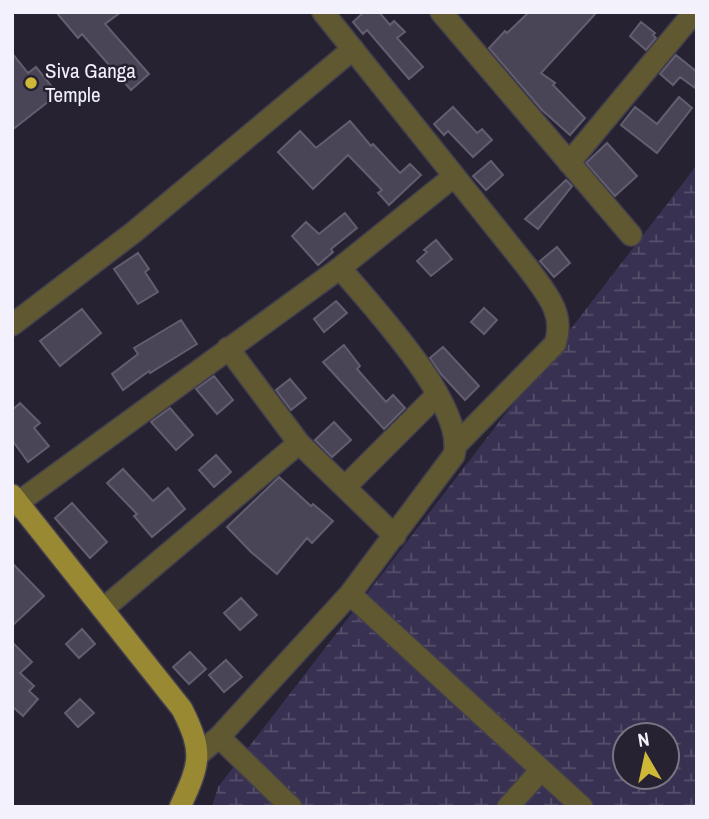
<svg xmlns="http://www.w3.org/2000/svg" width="709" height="819" viewBox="0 0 709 819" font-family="'Archivo Narrow',sans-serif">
  <defs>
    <pattern id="wetland-marsh" width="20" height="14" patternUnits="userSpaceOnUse" patternTransform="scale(1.75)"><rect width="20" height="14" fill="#393151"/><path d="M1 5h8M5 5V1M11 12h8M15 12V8" fill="none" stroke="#564f6b"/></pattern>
  </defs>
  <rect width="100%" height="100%" fill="#262232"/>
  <path fill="url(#wetland-marsh)" fill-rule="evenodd" d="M697 165V807H212L218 787ZM625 735H667V777H625Z"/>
  <path fill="#494556" stroke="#625e70" stroke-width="2" d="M56 12H121L105 24 149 74 131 90 82 34 78 38Z
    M364 12H379L390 25 394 21 405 32 397 38 423 67 409 79 367 30 363 34 353 22Z
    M529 12H597L541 73 555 83 553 85 585 118 570 135 542 110 489 48 505 31 507 33Z
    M641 22 655 33 653 35 656 38 646 50 630 36Z
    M12 53 28 73 36 67 58 94 12 130Z
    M676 55 697 72 695 88 680 77 673 85 660 74Z
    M679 97 692 108 657 153 621 125 635 107 657 124Z
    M453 107 477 133 482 129 492 140 473 157 448 131 444 135 434 124Z
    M350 121 371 146 373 144 400 173 410 164 421 175 389 205 378 193 382 190 348 155 313 189 278 152 300 131 316 148Z
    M607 143 637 176 615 196 586 163Z
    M491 161 503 175 486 190 473 176Z
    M566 180 572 186 538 229 525 219Z
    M345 213 357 228 331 249 333 252 318 265 292 236 306 222 319 234Z
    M436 240 452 259 431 276 417 261 427 252 424 250Z
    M557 247 570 263 554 277 540 261Z
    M138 253 149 269 145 272 158 292 138 304 114 269Z
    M336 301 347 313 324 332 314 319Z
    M484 308 497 320 484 334 471 322Z
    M82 309 101 333 60 366 40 341Z
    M181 320 197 344 150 373 149 371 123 390 112 374 138 354 134 348Z
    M344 345 360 366 357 369 386 402 393 395 405 408 384 429 323 362Z
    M443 347 479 386 465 400 441 374 430 358Z
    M214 376 233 400 217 414 196 389Z
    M290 379 306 398 291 410 276 390Z
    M20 403 40 423 34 428 49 446 28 462 12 440V410Z
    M170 408 193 435 176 450 151 422Z
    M334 422 351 440 332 457 315 440Z
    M216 455 231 472 214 487 199 470Z
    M123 469 153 501 168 488 185 509 152 537 134 516 137 514 107 483Z
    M279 477 311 506 313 504 333 521 312 543 307 538 277 574 251 552 227 527Z
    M72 503 107 542 90 558 55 518Z
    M12 563 44 596 12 626Z
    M241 598 257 615 240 630 224 613Z
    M82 629 95 644 79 658 66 644Z
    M12 642 32 662 20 673 34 686 29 691 38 699 23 716 14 708 12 709Z
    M190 652 206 669 189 684 173 667Z
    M226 660 242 677 224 692 209 675Z
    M80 699 94 713 78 727 65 713Z"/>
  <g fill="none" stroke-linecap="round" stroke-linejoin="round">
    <defs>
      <path id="minor" d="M323 12 528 268C545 292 566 313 555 344L457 444
        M441 12 631 235
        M569 163 692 15
        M12 325 134 232 353 49
        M299 443 395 536
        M345 487 437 395
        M12 507 340 268 453 177
        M350 594 582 807
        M103 609 299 443 228 348
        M219 737 291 807
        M199 754 219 737 350 594 454 455C466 405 372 306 340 268
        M508 807 541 770"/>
      <path id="major" d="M12 495 182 709C204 753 200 763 180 807"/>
    </defs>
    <use href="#minor" stroke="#433f4e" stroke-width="24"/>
    <use href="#major" stroke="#433f4e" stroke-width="24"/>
    <use href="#minor" stroke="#5f5831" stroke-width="21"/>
    <use href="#major" stroke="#988932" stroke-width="21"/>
  </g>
  <circle fill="#ceb837" stroke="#262232" stroke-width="2.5" cx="31" cy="83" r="7"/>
  <g text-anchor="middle" stroke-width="5" stroke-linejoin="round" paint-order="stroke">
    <g font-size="21" fill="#f3f1fb" stroke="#262232" text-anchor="start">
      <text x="45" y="78">Siva Ganga<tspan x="45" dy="24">Temple</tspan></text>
    </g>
  </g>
  <rect width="709" height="819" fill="none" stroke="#f3f1fb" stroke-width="28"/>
  <g transform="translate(646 756) rotate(351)"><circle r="33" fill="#262232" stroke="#787582" stroke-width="2"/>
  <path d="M0-5L12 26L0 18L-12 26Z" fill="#ceb837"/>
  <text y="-10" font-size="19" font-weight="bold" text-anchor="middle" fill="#f3f1fb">N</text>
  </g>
</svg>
